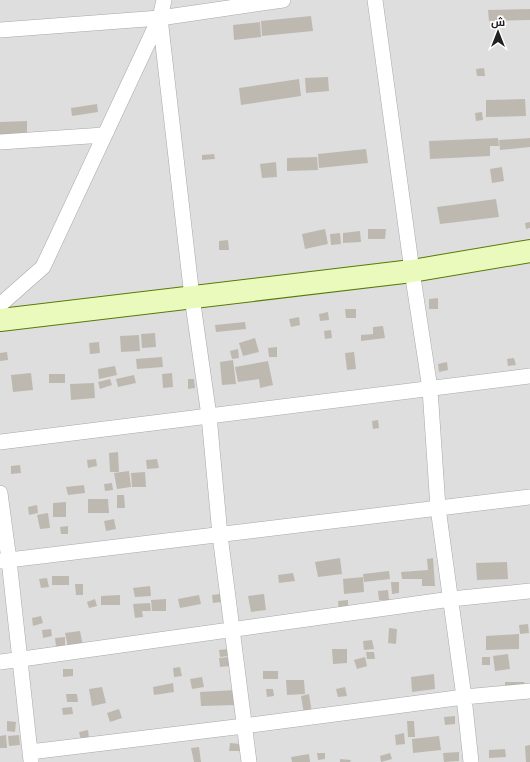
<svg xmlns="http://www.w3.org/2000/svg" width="530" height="762" viewBox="0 0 530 762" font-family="'Source Sans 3',Cairo,sans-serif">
  <rect width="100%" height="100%" fill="#f1f0e7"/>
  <path fill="#dfdede" d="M0 0H530V762H0Z"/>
  <path fill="#beb9b0" d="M530 9V20L489 21 488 10Z
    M311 16 313 31 262 36 261 21Z
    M260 22 261 37 234 40 233 25Z
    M484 68 485 76H477L476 69Z
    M328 77 329 91 306 93 305 78Z
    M299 79 301 96 241 105 239 88Z
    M525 99 526 116 486 117V100Z
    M97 104 98 112 72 116 71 108Z
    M482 112 483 120 476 121 475 113Z
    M27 121V137L0 138V122Z
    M498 138 499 146H490V156L430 159 429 141Z
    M530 138V147L500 150 499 140Z
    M366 149 368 163 319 168 318 154Z
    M214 154 215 159 202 160V155Z
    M317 157 318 170 287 171V158Z
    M276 162 277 177 262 178 260 164Z
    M502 167 504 181 492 183 490 169Z
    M496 199 499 217 440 224 437 207Z
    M530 222V228L526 229 525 223Z
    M325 229 328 244 305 249 302 234Z
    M368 229H386L385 239H368Z
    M360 231 361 242 343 243V233Z
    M340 233 341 244 331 245 330 234Z
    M228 240 229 250H219V241Z
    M438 298V309H429V299Z
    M345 309H356V318H346Z
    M328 312 329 320 320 321 319 314Z
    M299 317 300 325 291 327 289 319Z
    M245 322 246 329 216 332 215 325Z
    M383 326 385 338 361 341V335L373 334V327Z
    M331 330 332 338 325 339 324 331Z
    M155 333 156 347 142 348 141 334Z
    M139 335 140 351 121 352 120 336Z
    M255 338 259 352 243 356 239 343Z
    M99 342 100 353 90 354 89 343Z
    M277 347V357H269L268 348Z
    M238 349 239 358 232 359 230 351Z
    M7 352 8 360 0 361V353Z
    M354 352 356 369 347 370 345 353Z
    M162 357 163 367 137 369 136 359Z
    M514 358 516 365 508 366 507 359Z
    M233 360 236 384 222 385 220 362Z
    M268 361 273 385 260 388 259 379 238 382 235 367Z
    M447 362 448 370 439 372 438 364Z
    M115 366 117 375 99 379 98 369Z
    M31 373 33 390 13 392 11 375Z
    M172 373 173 387 163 388 162 374Z
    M49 374H65V383H49Z
    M134 375 136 383 118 387 116 379Z
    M110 379 112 385 100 389 98 382Z
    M188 379H194L195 388 188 389Z
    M94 383 95 398 71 400 70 384Z
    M378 420 379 428 373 429 372 421Z
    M118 452 119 472H110L109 453Z
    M96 459 97 466 88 468 87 460Z
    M157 459 159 468 147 469 146 460Z
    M20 465 21 473 11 474V466Z
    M129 471 131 487 117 489 114 473Z
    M145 472 146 487H132L131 473Z
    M112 483 113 490 105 491 104 484Z
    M84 485 85 493 68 495 66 487Z
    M117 495H124L125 508H117Z
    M88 499H108L109 513H88Z
    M66 502V517H53V503Z
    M37 505 38 513 29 515 28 507Z
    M48 513 50 528 40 529 37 515Z
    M114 519 116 529 106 531 104 521Z
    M68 526V534H61L60 527Z
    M340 558 342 574 318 577 315 562Z
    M433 558 435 586H422V579H402L401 572 428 570 427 559Z
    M507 562 508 579 477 580 476 563Z
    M389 571 390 579 364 582 363 574Z
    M293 573 295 581 279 583 278 575Z
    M52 576H69V585H52Z
    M363 577 364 592 344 594 343 579Z
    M47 578 49 587 41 588 39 579Z
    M391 582H399V593L392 594Z
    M75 584H83V595H76Z
    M150 586 151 596 135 597 133 588Z
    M388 590 389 600H379L378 591Z
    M220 594 221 602 213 603 212 595Z
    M264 594 266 610 251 612 248 596Z
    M120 595V605H101V596Z
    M199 595 201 604 180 608 178 599Z
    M95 599 97 606 89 608 87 602Z
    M166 599V611H152L151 600Z
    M348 600V613H339L338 601Z
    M150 603 151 611H142L143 617 135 618 133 604Z
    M41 616 43 623 33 626 32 618Z
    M528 624 529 633 520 634 519 625Z
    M389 628 397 629 396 644 388 643Z
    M51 629 52 636 43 638 42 630Z
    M80 631 83 646 68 648 65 633Z
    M519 634V649L486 650V636Z
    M65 637V645L56 647 55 638Z
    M372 640 374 649 364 650 363 641Z
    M228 649V656L220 657 219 650Z
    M332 649H347V663L333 664Z
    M366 652H374L375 659H367Z
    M508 654 510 669 495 671 493 656Z
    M229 657 230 666 220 667 219 658Z
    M365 657 367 666 357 669 354 660Z
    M482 657H490V665H482Z
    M180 667 182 676 174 677 173 668Z
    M63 669H73V676L63 677Z
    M263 671H278V679H263Z
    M434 674 435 689 412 692 411 677Z
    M202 677 204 687 192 689 190 679Z
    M286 680H304L305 694 287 695Z
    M505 682H524L525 689 505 690Z
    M173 683 174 692 154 695 153 687Z
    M102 687 106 703 92 706 89 689Z
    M345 687 347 696 338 697 336 689Z
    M266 689H273L274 696 267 697Z
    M235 690 236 705 201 706 200 692Z
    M66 694H77L78 702H67Z
    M309 694 312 713 304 714 301 696Z
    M72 707 73 714 63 715 62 708Z
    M119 709 122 718 110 722 107 713Z
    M455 716V724L445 725 444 717Z
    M7 721 16 722 15 732 7 731Z
    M407 721H414L415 737H408Z
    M88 730 89 738 81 740 79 732Z
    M404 733 405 744 396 745 395 735Z
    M6 735 7 748H0V736Z
    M19 735 20 745 9 746 8 736Z
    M439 736 441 750 413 753 412 739Z
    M230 743 240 744V751H229Z
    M530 745V762H526L525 746Z
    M199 747 201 762H194L191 748Z
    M505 749 506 757 489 758V750Z
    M459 752V761L444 762 443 753Z
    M317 753H325V759L318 760Z
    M390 753 392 759 381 762 380 756Z
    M309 754 310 762H292L291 757Z
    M340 759 351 760 350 762H340Z"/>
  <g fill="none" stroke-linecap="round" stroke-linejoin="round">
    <defs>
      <path id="street" d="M164 0 160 18 192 297 209 416 220 535 249 762
        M375 0 412 271 430 389 438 508 464 697 471 762
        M0 30 160 18 283 0
        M0 142 104 135
        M0 305 43 267 160 17
        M0 442 530 376
        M0 493 9 560 31 761
        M0 561 530 497
        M0 662 451 599 530 591
        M30 752 244 726 464 697 530 691"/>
      <path id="secondary" d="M0 320 412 271 530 251"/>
    </defs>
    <use href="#street" stroke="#a8a8a8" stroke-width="16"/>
    <use href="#secondary" stroke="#567b05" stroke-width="24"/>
    <use href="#street" stroke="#fff" stroke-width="15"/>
    <use href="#secondary" stroke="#eafabd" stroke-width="22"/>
  </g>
  <g transform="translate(498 32)" stroke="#ffffff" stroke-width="3" paint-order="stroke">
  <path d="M0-3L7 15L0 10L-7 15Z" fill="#212121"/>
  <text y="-6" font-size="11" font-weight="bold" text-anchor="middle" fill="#212121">ش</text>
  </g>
</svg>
